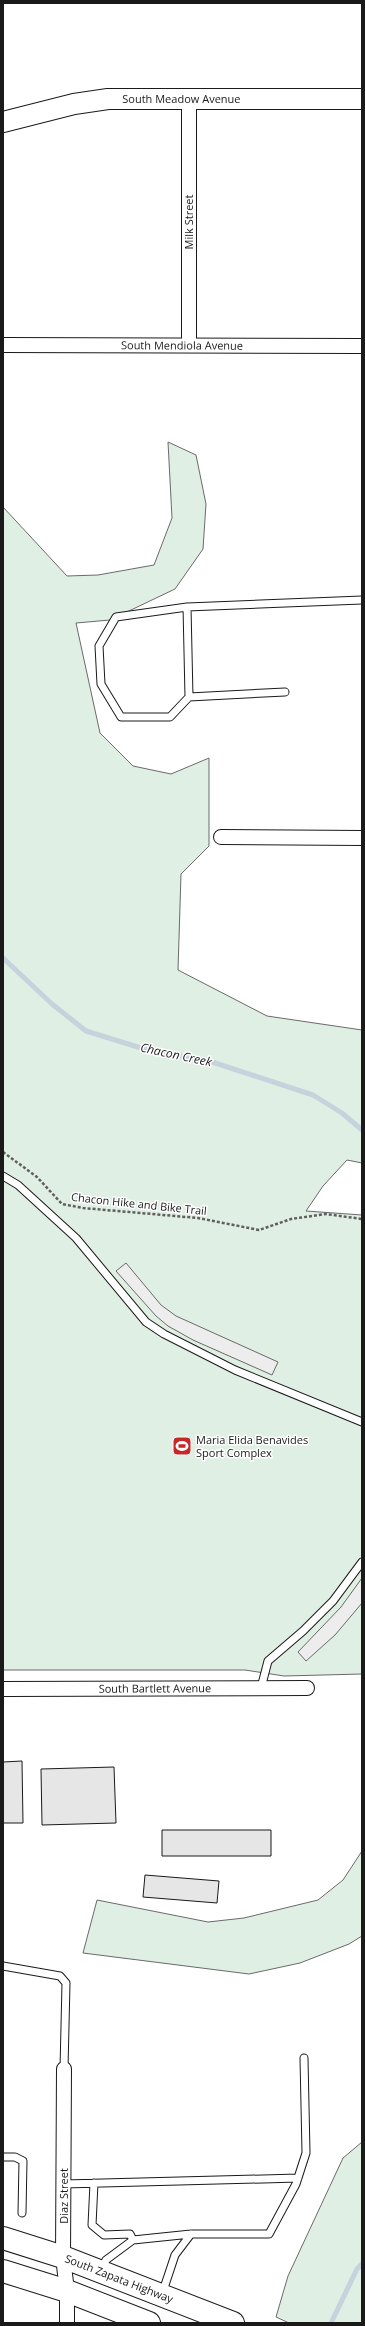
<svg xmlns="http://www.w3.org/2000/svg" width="365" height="2326" viewBox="0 0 365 2326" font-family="'Open Sans',sans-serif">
  <rect width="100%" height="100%" fill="#fff"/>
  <path fill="#e0efe3" stroke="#6a6a6a" d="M168 442 196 455 206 504 203 549 175 589 110 620 76 623 100 733 133 766 171 774 209 758V846L181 874 178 970 267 1016 362 1030V1163L347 1160 323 1186 306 1211 362 1215V1674L284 1676 245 1670H3V507L67 576 98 575 154 565 172 518Z
    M362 1851V1936L349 1944 300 1963 249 1974 83 1953 97 1900 208 1922 244 1918 318 1900 343 1880Z
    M362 2142V2323H289L276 2317 288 2276 343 2158Z"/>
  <path fill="#ededed" stroke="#6a6a6a" d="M126 1263 161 1305 176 1316 278 1362 272 1375 193 1340 168 1326 156 1316 116 1271Z
    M362 1578V1603L335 1635 306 1661 298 1652 341 1607Z"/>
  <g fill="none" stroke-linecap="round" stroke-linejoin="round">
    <path stroke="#c6d2dc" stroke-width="5" d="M3 958 52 1004 86 1031 141 1048 212 1062 313 1095 342 1113 362 1130
      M331 2323 357 2269 362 2264"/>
  </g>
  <path fill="#e6e6e6" stroke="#1a1a1a" d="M22 1761 23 1823H3V1762Z
    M114 1767 116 1823 42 1825 41 1769Z
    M162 1830H271V1856H162Z
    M145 1875 219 1881 217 1903 143 1897Z"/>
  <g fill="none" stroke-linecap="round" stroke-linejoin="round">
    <defs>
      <path id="service" d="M187 607 189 697 170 717H121L101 684 99 646 116 617 187 607 362 600
        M189 697 285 692
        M3 1176 18 1185 76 1238 146 1322 164 1334 235 1370 362 1422
        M261 1688 268 1661 303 1631 333 1601 362 1562
        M3 1966 60 1976 66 1983 64 2069
        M3 2157H15L23 2161 22 2213
        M94 2183 92 2225 104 2235 130 2234 133 2240
        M64 2184 298 2178
        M102 2269 106 2260 133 2240 191 2234H269L296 2184 306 2153 304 2058
        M162 2294 175 2255 191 2234"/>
      <g id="minor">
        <path d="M189 98V345"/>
        <path id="s1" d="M3 345 362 346"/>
        <path d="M221 837 362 838"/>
        <path id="s2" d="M3 1689 307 1688"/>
        <path d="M64 2069 63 2257 67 2291V2323"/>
      </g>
      <g id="secondary">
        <path id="s3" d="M3 122 74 104 108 99H362"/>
      </g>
      <g id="primary">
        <path id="s4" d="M3 2238 63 2257 233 2323"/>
        <path d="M3 2271 67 2291 149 2323"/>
      </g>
    </defs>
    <use href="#service" stroke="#1a1a1a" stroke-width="9"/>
    <use href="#minor" stroke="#1a1a1a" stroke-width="16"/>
    <use href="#secondary" stroke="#1a1a1a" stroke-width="22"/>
    <use href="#primary" stroke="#1a1a1a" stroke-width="24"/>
    <path stroke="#5f5f5f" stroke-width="2.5" stroke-dasharray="3 2" stroke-linecap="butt" d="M3 1152 37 1177 62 1204 83 1208 198 1218 259 1230 291 1219 326 1214 362 1219"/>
    <use href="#service" stroke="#fff" stroke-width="7"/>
    <use href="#minor" stroke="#fff" stroke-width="14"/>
    <use href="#secondary" stroke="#fff" stroke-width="20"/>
    <use href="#primary" stroke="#fff" stroke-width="22"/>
  </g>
  <defs>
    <symbol id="stadium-square" viewBox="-11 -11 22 22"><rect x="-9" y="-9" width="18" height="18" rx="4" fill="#c62828" stroke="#fff"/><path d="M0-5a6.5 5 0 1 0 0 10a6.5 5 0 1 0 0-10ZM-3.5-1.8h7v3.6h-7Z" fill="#fff"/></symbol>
  </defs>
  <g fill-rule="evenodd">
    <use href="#stadium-square" x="171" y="1435" width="22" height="22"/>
  </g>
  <g text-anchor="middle" stroke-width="3" stroke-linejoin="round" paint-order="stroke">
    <g font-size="11" fill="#1a1a1a" stroke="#fff">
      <text dy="4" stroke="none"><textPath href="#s3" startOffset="181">South Meadow Avenue</textPath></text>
      <text transform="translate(189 222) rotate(-90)" y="4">Milk Street</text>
      <text dy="4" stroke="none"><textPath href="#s1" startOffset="179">South Mendiola Avenue</textPath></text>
      <text transform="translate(139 1204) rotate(6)" y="4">Chacon Hike and Bike Trail</text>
      <text dy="4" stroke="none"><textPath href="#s2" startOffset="152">South Bartlett Avenue</textPath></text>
      <text transform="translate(64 2196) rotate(-90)" y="4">Diaz Street</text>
      <text dy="4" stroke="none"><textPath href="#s4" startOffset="123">South Zapata Highway</textPath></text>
    </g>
    <g font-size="11" fill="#1a1a1a" stroke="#fff" text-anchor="start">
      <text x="196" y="1444">Maria Elida Benavides<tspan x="196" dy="13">Sport Complex</tspan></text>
    </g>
    <g font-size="12" font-style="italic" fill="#1a1a1a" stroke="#fff">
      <text transform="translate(176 1055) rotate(12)" y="4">Chacon Creek</text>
    </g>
  </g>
  <rect width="365" height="2326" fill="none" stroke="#1a1a1a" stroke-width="8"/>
</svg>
